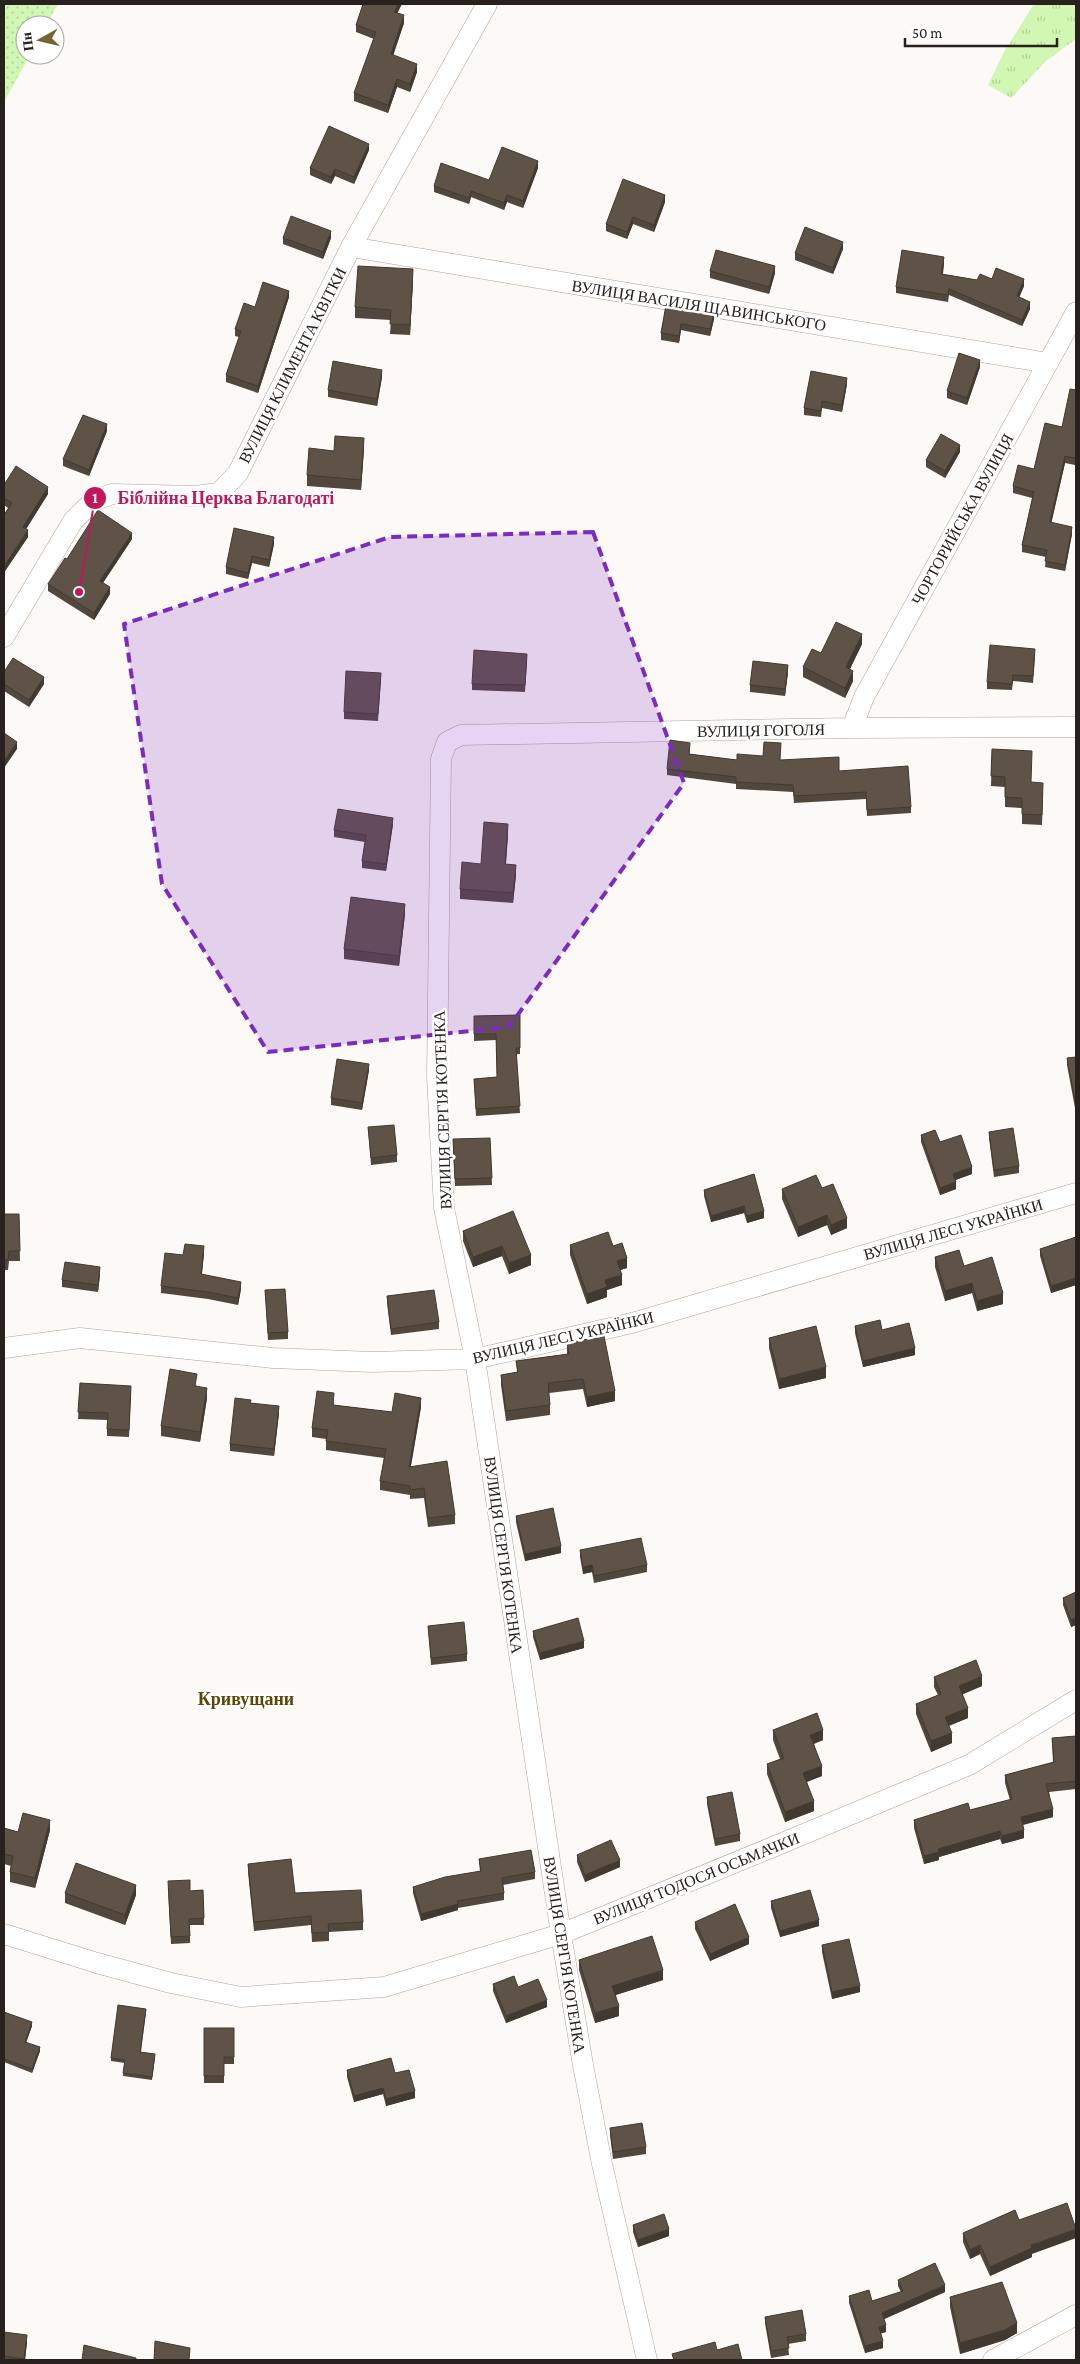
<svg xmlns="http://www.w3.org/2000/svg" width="1080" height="2364" viewBox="0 0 1080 2364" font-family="'Crimson Pro',serif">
  <defs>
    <pattern id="grass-tufts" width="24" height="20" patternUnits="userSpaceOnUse" patternTransform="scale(1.25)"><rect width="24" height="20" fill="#d1f7b3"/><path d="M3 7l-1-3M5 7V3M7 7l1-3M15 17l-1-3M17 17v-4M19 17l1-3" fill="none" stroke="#b3d39a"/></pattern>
    <pattern id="park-dots" width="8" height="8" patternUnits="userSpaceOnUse" patternTransform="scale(1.25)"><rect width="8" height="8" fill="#d1f7b3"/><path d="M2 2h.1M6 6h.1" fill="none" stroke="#b3d39a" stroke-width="1.8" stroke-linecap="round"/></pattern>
  </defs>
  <rect width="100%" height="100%" fill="#fdf9f6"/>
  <path fill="url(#grass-tufts)" d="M1034 4H1076V39L1046 61 1011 98 988 85 1004 52Z"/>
  <path fill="url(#park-dots)" d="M4 4H58L46 25H25V55H30L4 102Z"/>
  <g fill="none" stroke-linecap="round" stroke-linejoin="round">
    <defs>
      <path id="minor" d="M351 247 1048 363
        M4 637 73 521 93 501 112 494 195 496 219 493 238 473 351 247 487 4
        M852 728 864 697 1076 312
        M4 1348 80 1338 273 1358 372 1362 475 1359 632 1323 1076 1193
        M4 1934 97 1963 171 1983 241 1997 384 1987 561 1934 773 1847 969 1765 1076 1700
        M647 2360 602 2164 583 2065 561 1934 475 1359 444 1208 437 1077 441 759 447 742 461 735 852 728 1076 727
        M993 2360 1076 2315"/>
    </defs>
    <use href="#minor" stroke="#b4a297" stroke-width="21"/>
    <use href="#minor" stroke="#fff" stroke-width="20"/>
  </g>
  <path fill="#51473c" d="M397 13 404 23 393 55 417 72 410 92 397 87 388 113 354 101V93L374 39 356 32V25Z
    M369 150 354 184 335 176 331 184 310 175V168Z
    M538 168 523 208 507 202 504 210 471 197 469 204 434 192V186L489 180Z
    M665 202 654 232 633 224 627 239 606 231V224Z
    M283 238H331L323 259 283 244Z
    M843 249 833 274 795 260V253Z
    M944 264 943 274 977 280 992 279 1024 286 1019 297 1030 309 1022 326 949 295 948 302 896 293V287Z
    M710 271 775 273 769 294 710 278Z
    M413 280 410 335 390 334 391 320 355 318V307Z
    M289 297 258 393 226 382V375L239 337 235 336V329Z
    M666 305 714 319 710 336 681 330 679 343 661 340V333Z
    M980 367 967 405 947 398V391Z
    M382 377 377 406 328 397V390Z
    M847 384 842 412 822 408 821 417 804 415V408Z
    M1076 390V460L1075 465 1065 463 1051 523 1072 534 1065 571 1045 567 1046 557 1022 552V545L1032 498 1013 493V486L1034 469 1062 427Z
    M107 431 89 476 63 466V459Z
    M364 448 361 490 307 486V475Z
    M960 452 945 478 926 467V460Z
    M4 485 48 494 26 529 28 537 5 571 4 570V515L8 508 4 505Z
    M132 539 103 583 110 594 94 620 48 591V584L67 559Z
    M274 544 269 567 252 563 248 579 226 574V567Z
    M862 644 850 669 853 681 845 698 803 677V667L821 653Z
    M1035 656 1033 683 1013 681 1012 690 987 689V682Z
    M527 660 525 692 472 690V684Z
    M4 672 44 684 29 707 4 691Z
    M788 672 785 696 750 692V685Z
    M381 679 378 721 344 719V712Z
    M992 749 1043 793 1042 825 1022 824V808L1005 807V787L991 786Z
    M690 750 689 754 737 760H781L839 771 911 807V813L867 816 866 799 794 803 793 792 736 789V784L667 775V769Z
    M393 824 386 871 362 868V861L365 842 334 837V830Z
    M508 834 506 864 516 875 513 903 460 899V889L481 864Z
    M405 914 399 966 344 959V949Z
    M520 1015V1054H516L520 1113 476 1116 474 1079 497 1077 496 1040 474 1041V1016Z
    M1076 1057V1108H1075L1067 1065V1058Z
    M369 1070 362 1110 331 1105V1098Z
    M368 1127 397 1155V1162L371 1165Z
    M989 1132 1019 1166V1173L994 1177 989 1138Z
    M921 1135 940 1142 972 1174 955 1180 956 1189 940 1195 921 1142Z
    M490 1138 492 1185 455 1186 453 1146Z
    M754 1174 764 1218 747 1223 744 1213 711 1222 704 1196V1190Z
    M822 1188 847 1228 831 1235 827 1225 798 1237 782 1199V1189Z
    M4 1214H19L20 1261H9L8 1270H4Z
    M463 1231 531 1255V1265L509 1274 502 1256 473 1267 463 1241Z
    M1076 1237V1285L1051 1293 1040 1256V1249Z
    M570 1245 613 1246 627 1268 620 1270 622 1285 607 1290V1297L587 1304 570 1255Z
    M204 1253 202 1274 241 1289 238 1305 208 1299 161 1293V1286L183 1255Z
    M935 1257 1003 1304 977 1311 972 1293 945 1301 935 1267Z
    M100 1274 98 1292 62 1287V1280Z
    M265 1290 288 1332V1339L268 1340Z
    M387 1296 439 1322V1329L391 1335 387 1303Z
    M855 1326 882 1330 915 1355 863 1367 855 1333Z
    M769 1338 826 1378 779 1389 769 1348Z
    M567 1343 615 1401 587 1407 583 1389 549 1393 550 1405V1415L506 1421 501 1385V1375L517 1372 516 1361 567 1354Z
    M80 1383 131 1392 129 1437 107 1436V1420L78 1419Z
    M197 1384 196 1386 207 1398 200 1442 161 1436V1426Z
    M334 1402V1405L392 1412 421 1407 411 1466 455 1515V1524L428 1527 424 1498 410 1499V1495L380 1490V1481L384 1458 326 1450V1439L312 1437V1428Z
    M251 1403 279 1413 274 1456 230 1451V1444Z
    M516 1516 561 1553 525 1561 516 1522Z
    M580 1550 647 1565V1572L594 1583 592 1572 583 1574 580 1557Z
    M1076 1592V1625L1071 1627 1063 1605V1598Z
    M428 1626 467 1654V1661L431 1665Z
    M533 1631 584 1648 540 1660 533 1637Z
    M934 1677 982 1686 962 1694 968 1718 949 1726 952 1743 931 1752 916 1714V1704L938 1695 934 1687Z
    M773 1730 823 1740 814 1744 822 1776 807 1782 814 1811 785 1822 767 1774V1764L780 1759 773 1740Z
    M1076 1736V1789L1049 1792 1053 1817 1023 1825 1024 1838 1002 1844 1000 1839 939 1857V1860L924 1864 914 1828V1820L970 1810 1010 1800 1005 1783V1775L1053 1763 1052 1738Z
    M707 1797 740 1834V1841L715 1846 707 1804Z
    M4 1828 18 1832 50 1830 35 1888 10 1882V1872L11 1866 4 1864Z
    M577 1855 620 1867 585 1882 577 1862Z
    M479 1859 535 1872V1879L503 1885 504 1893V1900L458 1908V1910L421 1921 413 1893V1887L480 1872Z
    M248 1864 295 1893 363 1922V1930L329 1932V1941L312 1942 311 1925 254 1931 248 1872Z
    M168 1888 190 1891 203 1890 204 1925H190V1943L171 1944Z
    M65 1893 136 1895 125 1925 65 1903Z
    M771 1901 819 1926 780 1937 771 1908Z
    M695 1922 749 1944 710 1961 695 1929Z
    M822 1945 860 1992 832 1999 822 1952Z
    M579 1960 663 1980 616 1995 619 2016 595 2023 579 1970Z
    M493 1984 518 1987 547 2007 506 2023 493 1991Z
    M4 2012 32 2026 26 2042 40 2051 32 2073 4 2062Z
    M146 2012 141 2052 155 2057 152 2080 123 2076 125 2063 111 2061V2058Z
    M204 2028H234V2064H224V2083H204Z
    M347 2070 395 2073 415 2098 386 2106 383 2094 354 2102 347 2077Z
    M610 2128 646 2147V2154L613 2159 610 2135Z
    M633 2225 669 2236 638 2247 633 2232Z
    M963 2233 1032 2254V2257L990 2276 980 2254 970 2259 963 2242Z
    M898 2280 945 2292 884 2319 886 2332 881 2333 883 2348 865 2353 849 2303V2296L872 2301 901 2292 898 2286Z
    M950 2297 1017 2333 1005 2340 960 2354 950 2307Z
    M765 2317 806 2334V2341L788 2344 789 2355 771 2358 765 2323Z
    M4 2332 27 2342 25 2360H4Z"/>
  <path fill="#423a31" d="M398 4H402L394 20V12Z
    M404 15V23L391 62V54Z
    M417 64V72L410 92V84Z
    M397 79V87L388 113V105Z
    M369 144V150L354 184V177Z
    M538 161V168L523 208V201Z
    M335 169V176L331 184V177Z
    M471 191V197L469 204V198Z
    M507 195V202L504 210V203Z
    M665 195V202L654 232V225Z
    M633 217V224L627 239V232Z
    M331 231V238L323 259V252Z
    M843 242V249L833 274V268Z
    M944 257V264L941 281V274Z
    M775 266V273L769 294V287Z
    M413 269V280L410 335V325Z
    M1024 279V286L1017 303V296Z
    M289 291V297L258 393V386Z
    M1030 302V309L1022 326V320Z
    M714 313V319L710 336V329Z
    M681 324V330L679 343V336Z
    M980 360V367L967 405V398Z
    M382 370V377L377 406V399Z
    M847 378V384L842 412V405Z
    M107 424V431L89 476V470Z
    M364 438V448L361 490V480Z
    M960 445V452L945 478V471Z
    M1065 456V463L1050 529V522Z
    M48 487V494L23 534V527Z
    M1072 527V534L1065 571V565Z
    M28 530V537L5 571V565Z
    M132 533V539L100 587V581Z
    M274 537V544L269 567V560Z
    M252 556V563L248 579V573Z
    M110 587V594L94 620V613Z
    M862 634V644L846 677V667Z
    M788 665V672L785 696V689Z
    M853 671V681L845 698V688Z
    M44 677V684L29 707V700Z
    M17 742V749L4 768V761Z
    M393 818V824L386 871V864Z
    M508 824V834L505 874V864Z
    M516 865V875L513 903V893Z
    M405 904V914L399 966V956Z
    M369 1064V1070L362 1110V1103Z
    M972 1167V1174L953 1181V1174Z
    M956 1182V1189L940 1195V1188Z
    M744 1206V1213L711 1222V1216Z
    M764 1211V1218L747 1223V1216Z
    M827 1215V1225L798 1237V1227Z
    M847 1218V1228L831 1235V1225Z
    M204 1246V1253L201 1281V1274Z
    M502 1246V1256L473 1267V1257Z
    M531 1255V1265L509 1274V1263Z
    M627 1258V1268L617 1271V1261Z
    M100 1267V1274L98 1292V1285Z
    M622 1275V1285L607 1290V1297L587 1304V1294L605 1280Z
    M1076 1278V1285L1051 1293V1286Z
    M241 1282V1289L238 1305V1298Z
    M972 1283V1293L945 1301V1291Z
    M1003 1293V1304L977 1311V1301Z
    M915 1348V1355L863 1367V1361Z
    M826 1367V1378L779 1389V1379Z
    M207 1388V1398L200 1442V1432Z
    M615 1391V1401L587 1407V1397Z
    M421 1398V1407L409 1476V1467Z
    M279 1406V1413L274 1456V1449Z
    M561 1546V1553L525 1561V1554Z
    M592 1565V1572L583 1574V1567Z
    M1076 1618V1625L1071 1627V1620Z
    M584 1641V1648L540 1660V1653Z
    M982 1676V1686L959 1696V1686Z
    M968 1708V1718L945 1727V1717Z
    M823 1730V1740L810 1745V1735Z
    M952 1733V1743L931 1752V1741Z
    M822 1766V1776L803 1783V1773Z
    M814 1801V1811L785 1822V1812Z
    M1053 1809V1817L1021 1825V1817Z
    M50 1820V1830L35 1888V1878Z
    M1024 1830V1838L1002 1844V1836Z
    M1000 1831V1839L939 1857V1860L924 1864V1856L938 1849Z
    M620 1860V1867L585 1882V1875Z
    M136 1885V1895L125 1925V1915Z
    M458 1904V1910L421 1921V1914Z
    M819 1920V1926L780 1937V1931Z
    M749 1937V1944L710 1961V1954Z
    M663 1970V1980L612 1996V1986Z
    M860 1986V1992L832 1999V1992Z
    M547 2000V2007L506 2023V2016Z
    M619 2006V2016L595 2023V2013Z
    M32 2022V2026L25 2046V2042Z
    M40 2047V2051L32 2073V2069Z
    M383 2088V2094L354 2102V2096Z
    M415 2091V2098L386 2106V2099Z
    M669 2229V2236L638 2247V2240Z
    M1076 2229V2238L1032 2254V2257L990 2276V2267L1031 2245Z
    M980 2245V2254L970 2259V2250Z
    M945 2285V2292L882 2320V2313Z
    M1017 2323V2333L1005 2340 960 2354V2343Z
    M886 2325V2332L879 2334V2327Z
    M27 2335V2342L25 2360H24Z
    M883 2341V2348L865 2353V2346Z"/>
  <path fill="#5e5346" stroke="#423a31" d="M363 4H398L394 12 404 15 391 54 417 64 410 84 397 79 388 105 354 93 376 32 356 25Z
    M329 126 369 144 354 177 335 169 331 177 310 168Z
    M502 147 538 161 523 201 507 195 504 203 471 191 469 198 434 186 441 163 489 180Z
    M623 179 665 195 654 225 633 217 627 232 606 224Z
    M291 216 331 231 323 252 283 238Z
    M805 227 843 242 833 268 795 253Z
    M716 250 775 266 769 287 710 271Z
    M902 250 944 257 941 274 977 280 980 274 992 279 996 268 1024 279 1017 296 1030 302 1022 320 949 289 948 295 896 287Z
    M358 266 413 269 410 325 390 324 391 310 355 307Z
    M263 282 289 291 258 386 226 375 241 331 235 329 244 303 255 307Z
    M666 305 714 313 710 329 681 324 679 336 661 333Z
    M959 353 980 360 967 398 947 391Z
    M333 361 382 370 377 399 328 390Z
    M811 371 847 378 842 405 822 401 821 411 804 408Z
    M1070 389 1076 390V453L1075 458 1065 456 1050 522 1072 527 1065 565 1045 561 1047 550 1022 545 1034 492 1013 486 1018 465 1034 469 1045 423 1062 427Z
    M83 415 107 424 89 470 63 459Z
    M941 434 960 445 945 471 926 460Z
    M335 436 364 438 361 480 307 475 309 448 334 451Z
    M16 466 48 487 23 527 28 530 5 565 4 564V515L12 503 4 498V485Z
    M98 510 132 533 100 581 110 587 94 613 48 584 65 558 67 559Z
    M234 528 274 537 269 560 252 556 248 573 226 567Z
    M836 622 862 634 846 667 853 671 845 688 803 667 812 649 821 653Z
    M990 645 1035 649 1033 676 1013 675 1012 684 987 682Z
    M474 650 527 654 525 685 472 684Z
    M13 658 44 677 29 700 4 684V672Z
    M753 661 788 665 785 689 750 685Z
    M346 671 381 673 378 714 344 712Z
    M4 733 17 742 4 761Z
    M670 740 690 743 689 754 737 760V754L763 756 764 742 781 743 780 760 839 757V771L908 766 911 807 867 810 866 792 794 796 793 785 736 782V777L667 769Z
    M992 749 1032 751 1031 782 1043 783 1042 815 1022 814V798L1005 797V777L991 776Z
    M338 809 393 818 386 864 362 861 366 835 334 830Z
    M484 822 508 824 505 864 516 865 513 893 460 889 462 862 481 864Z
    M351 897 405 904 399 956 344 949Z
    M520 1015V1048H516L520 1106 476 1109 474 1079 497 1077 496 1034H474V1016Z
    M1076 1057V1101H1075L1067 1058Z
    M337 1059 369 1064 362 1103 331 1098Z
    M394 1125 397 1155 371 1158 368 1127Z
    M1013 1128 1019 1166 994 1170 989 1132Z
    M935 1130 940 1142 961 1135 972 1167 953 1174 956 1182 940 1188 921 1135Z
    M490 1138 492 1178 455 1179 453 1139Z
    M754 1174 764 1211 747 1216 744 1206 711 1216 704 1190Z
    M816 1175 822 1188 833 1184 847 1218 831 1225 827 1215 798 1227 782 1189Z
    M513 1211 531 1255 509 1263 502 1246 473 1257 463 1231Z
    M4 1214H19L20 1251H9L8 1260H4Z
    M608 1232 613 1246 622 1243 627 1258 617 1261 622 1275 605 1280 607 1287 587 1294 570 1245Z
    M1076 1237V1278L1051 1286 1040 1249Z
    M185 1244 204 1246 201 1274 241 1282 238 1298 208 1292 161 1286 165 1253 183 1255Z
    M959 1250 964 1266 992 1257 1003 1293 977 1301 972 1283 945 1291 935 1257Z
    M65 1262 100 1267 98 1285 62 1280Z
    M285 1289 288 1332 268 1333 265 1290Z
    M434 1290 439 1322 391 1329 387 1296Z
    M880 1320 882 1330 909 1323 915 1348 863 1361 855 1326Z
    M816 1326 826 1367 779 1379 769 1338Z
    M604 1336 615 1391 587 1397 583 1379 548 1383 550 1405 506 1411 501 1375 518 1372 516 1361 569 1354 567 1343Z
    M170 1369 197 1374 195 1386 207 1388 200 1432 161 1426Z
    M80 1383 131 1386 129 1430 107 1429 108 1413 78 1412Z
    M317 1391 334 1393 333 1405 392 1412 395 1393 421 1398 409 1467 447 1461 455 1515 428 1518 424 1488 410 1490V1486L380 1481 386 1449 326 1441 328 1430 312 1428Z
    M235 1398 251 1400 250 1403 279 1406 274 1449 230 1444Z
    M553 1508 561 1546 525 1554 516 1516Z
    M641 1538 647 1565 594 1576 592 1565 583 1567 580 1550Z
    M1076 1592V1618L1071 1620 1063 1598Z
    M578 1618 584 1641 540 1653 533 1631Z
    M464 1622 467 1654 431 1658 428 1626Z
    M976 1660 982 1676 959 1686 968 1708 945 1717 952 1733 931 1741 916 1704 941 1694 934 1677Z
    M817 1713 823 1730 810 1735 822 1766 803 1773 814 1801 785 1812 767 1764 784 1758 773 1730Z
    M1076 1736V1781L1046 1784 1053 1809 1021 1817 1024 1830 1002 1836 1000 1831 938 1849 939 1852 924 1856 914 1820 968 1803 970 1810 1012 1799 1005 1775 1054 1762 1052 1738Z
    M732 1792 740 1834 715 1839 707 1797Z
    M23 1813 50 1820 35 1878 10 1872 13 1856 4 1854V1828L18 1832Z
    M611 1840 620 1860 585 1875 577 1855Z
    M531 1850 535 1872 502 1878 504 1893 457 1901 458 1904 421 1914 413 1887 445 1877 481 1871 479 1859Z
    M291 1859 295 1893 361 1890 363 1922 328 1924 329 1932 312 1933 311 1916 254 1922 248 1864Z
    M76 1863 136 1885 125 1915 65 1893Z
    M190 1880V1891L203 1890 204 1918 189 1919 190 1936 171 1937 168 1881Z
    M810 1890 819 1920 780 1931 771 1901Z
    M735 1904 749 1937 710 1954 695 1922Z
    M652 1936 663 1970 612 1986 619 2006 595 2013 579 1960Z
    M849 1939 860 1986 832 1992 822 1945Z
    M514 1976 518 1987 538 1979 547 2000 506 2016 493 1984Z
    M118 2005 146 2009 140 2052 155 2054 152 2077 123 2073 125 2060 111 2058Z
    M4 2012 32 2022 25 2042 40 2047 32 2069 4 2059Z
    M204 2028H234V2057H224V2076H204Z
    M391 2058 395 2073 409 2070 415 2091 386 2099 383 2088 354 2096 347 2070Z
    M642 2123 646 2147 613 2152 610 2128Z
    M1067 2203 1076 2229 1031 2245 1032 2248 990 2267 980 2245 970 2250 963 2233 1015 2210 1019 2220Z
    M664 2214 669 2229 638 2240 633 2225Z
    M935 2263 945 2285 882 2313 886 2325 879 2327 883 2341 865 2346 849 2296 869 2290 872 2301 903 2291 898 2280Z
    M1002 2282 1017 2323 1005 2330 960 2343 950 2297Z
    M802 2310 806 2334 787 2337 789 2348 771 2351 765 2317Z
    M4 2332 27 2335 24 2359 4 2356Z
    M155 2341 190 2348 189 2360H154Z
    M715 2342 717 2350 738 2344 742 2360H674L672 2354Z
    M84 2345 136 2358V2360H82Z"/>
  <path fill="#7b2cbf" fill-opacity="0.2" stroke="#7b2cbf" stroke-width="4" stroke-dasharray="10 6" stroke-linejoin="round" d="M593 532 684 783 509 1027 268 1052 162 884 124 624 390 537Z"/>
  <g text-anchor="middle" stroke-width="5" stroke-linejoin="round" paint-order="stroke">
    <g font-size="16" fill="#28211d" stroke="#fff">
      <text transform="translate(699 305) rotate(9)" y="6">ВУЛИЦЯ ВАСИЛЯ ЩАВИНСЬКОГО</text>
      <text transform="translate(292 365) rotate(-63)" y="6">ВУЛИЦЯ КЛИМЕНТА КВІТКИ</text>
      <text transform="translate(962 519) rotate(-61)" y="6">ЧОРТОРИЙСЬКА ВУЛИЦЯ</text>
      <text transform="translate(761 730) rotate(-1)" y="6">ВУЛИЦЯ ГОГОЛЯ</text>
      <text transform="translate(442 1110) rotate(-92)" y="6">ВУЛИЦЯ СЕРГІЯ КОТЕНКА</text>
      <text transform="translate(953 1229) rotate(-16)" y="6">ВУЛИЦЯ ЛЕСІ УКРАЇНКИ</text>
      <text transform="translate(563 1337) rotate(-13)" y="6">ВУЛИЦЯ ЛЕСІ УКРАЇНКИ</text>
      <text transform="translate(504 1555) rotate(82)" y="6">ВУЛИЦЯ СЕРГІЯ КОТЕНКА</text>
      <text transform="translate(696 1878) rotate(-22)" y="6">ВУЛИЦЯ ТОДОСЯ ОСЬМАЧКИ</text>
      <text transform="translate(565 1955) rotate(81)" y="6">ВУЛИЦЯ СЕРГІЯ КОТЕНКА</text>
    </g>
    <g font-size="18" font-weight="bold" fill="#5d4708" stroke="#fff">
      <text x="246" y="1705">Кривущани</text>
    </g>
  </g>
  <path fill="none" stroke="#c2185b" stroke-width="2" d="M79 592L95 498"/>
  <g fill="#c2185b" stroke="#fff" stroke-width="2">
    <circle cx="79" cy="592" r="5"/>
    <circle cx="95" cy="498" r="12"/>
  </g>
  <g font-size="15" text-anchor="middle" font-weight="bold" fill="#fff">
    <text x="95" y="503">1</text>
  </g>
  <g font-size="18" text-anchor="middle" font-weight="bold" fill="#c2185b" stroke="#fff" stroke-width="5" stroke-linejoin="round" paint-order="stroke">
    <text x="226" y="504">Біблійна Церква Благодаті</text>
  </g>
  <rect width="1080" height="2364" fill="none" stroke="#28211d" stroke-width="10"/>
  <g transform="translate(40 40) rotate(262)"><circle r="24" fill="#ffffff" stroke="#a9a6a5"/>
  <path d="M0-4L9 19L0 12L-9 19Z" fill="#786433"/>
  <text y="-8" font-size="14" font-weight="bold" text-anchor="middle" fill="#28211d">Пн</text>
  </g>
  <path d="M905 38v8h152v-8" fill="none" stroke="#28211d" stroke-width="2.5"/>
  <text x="912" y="38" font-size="15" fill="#28211d" stroke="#ffffff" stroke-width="4" paint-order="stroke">50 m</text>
</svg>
